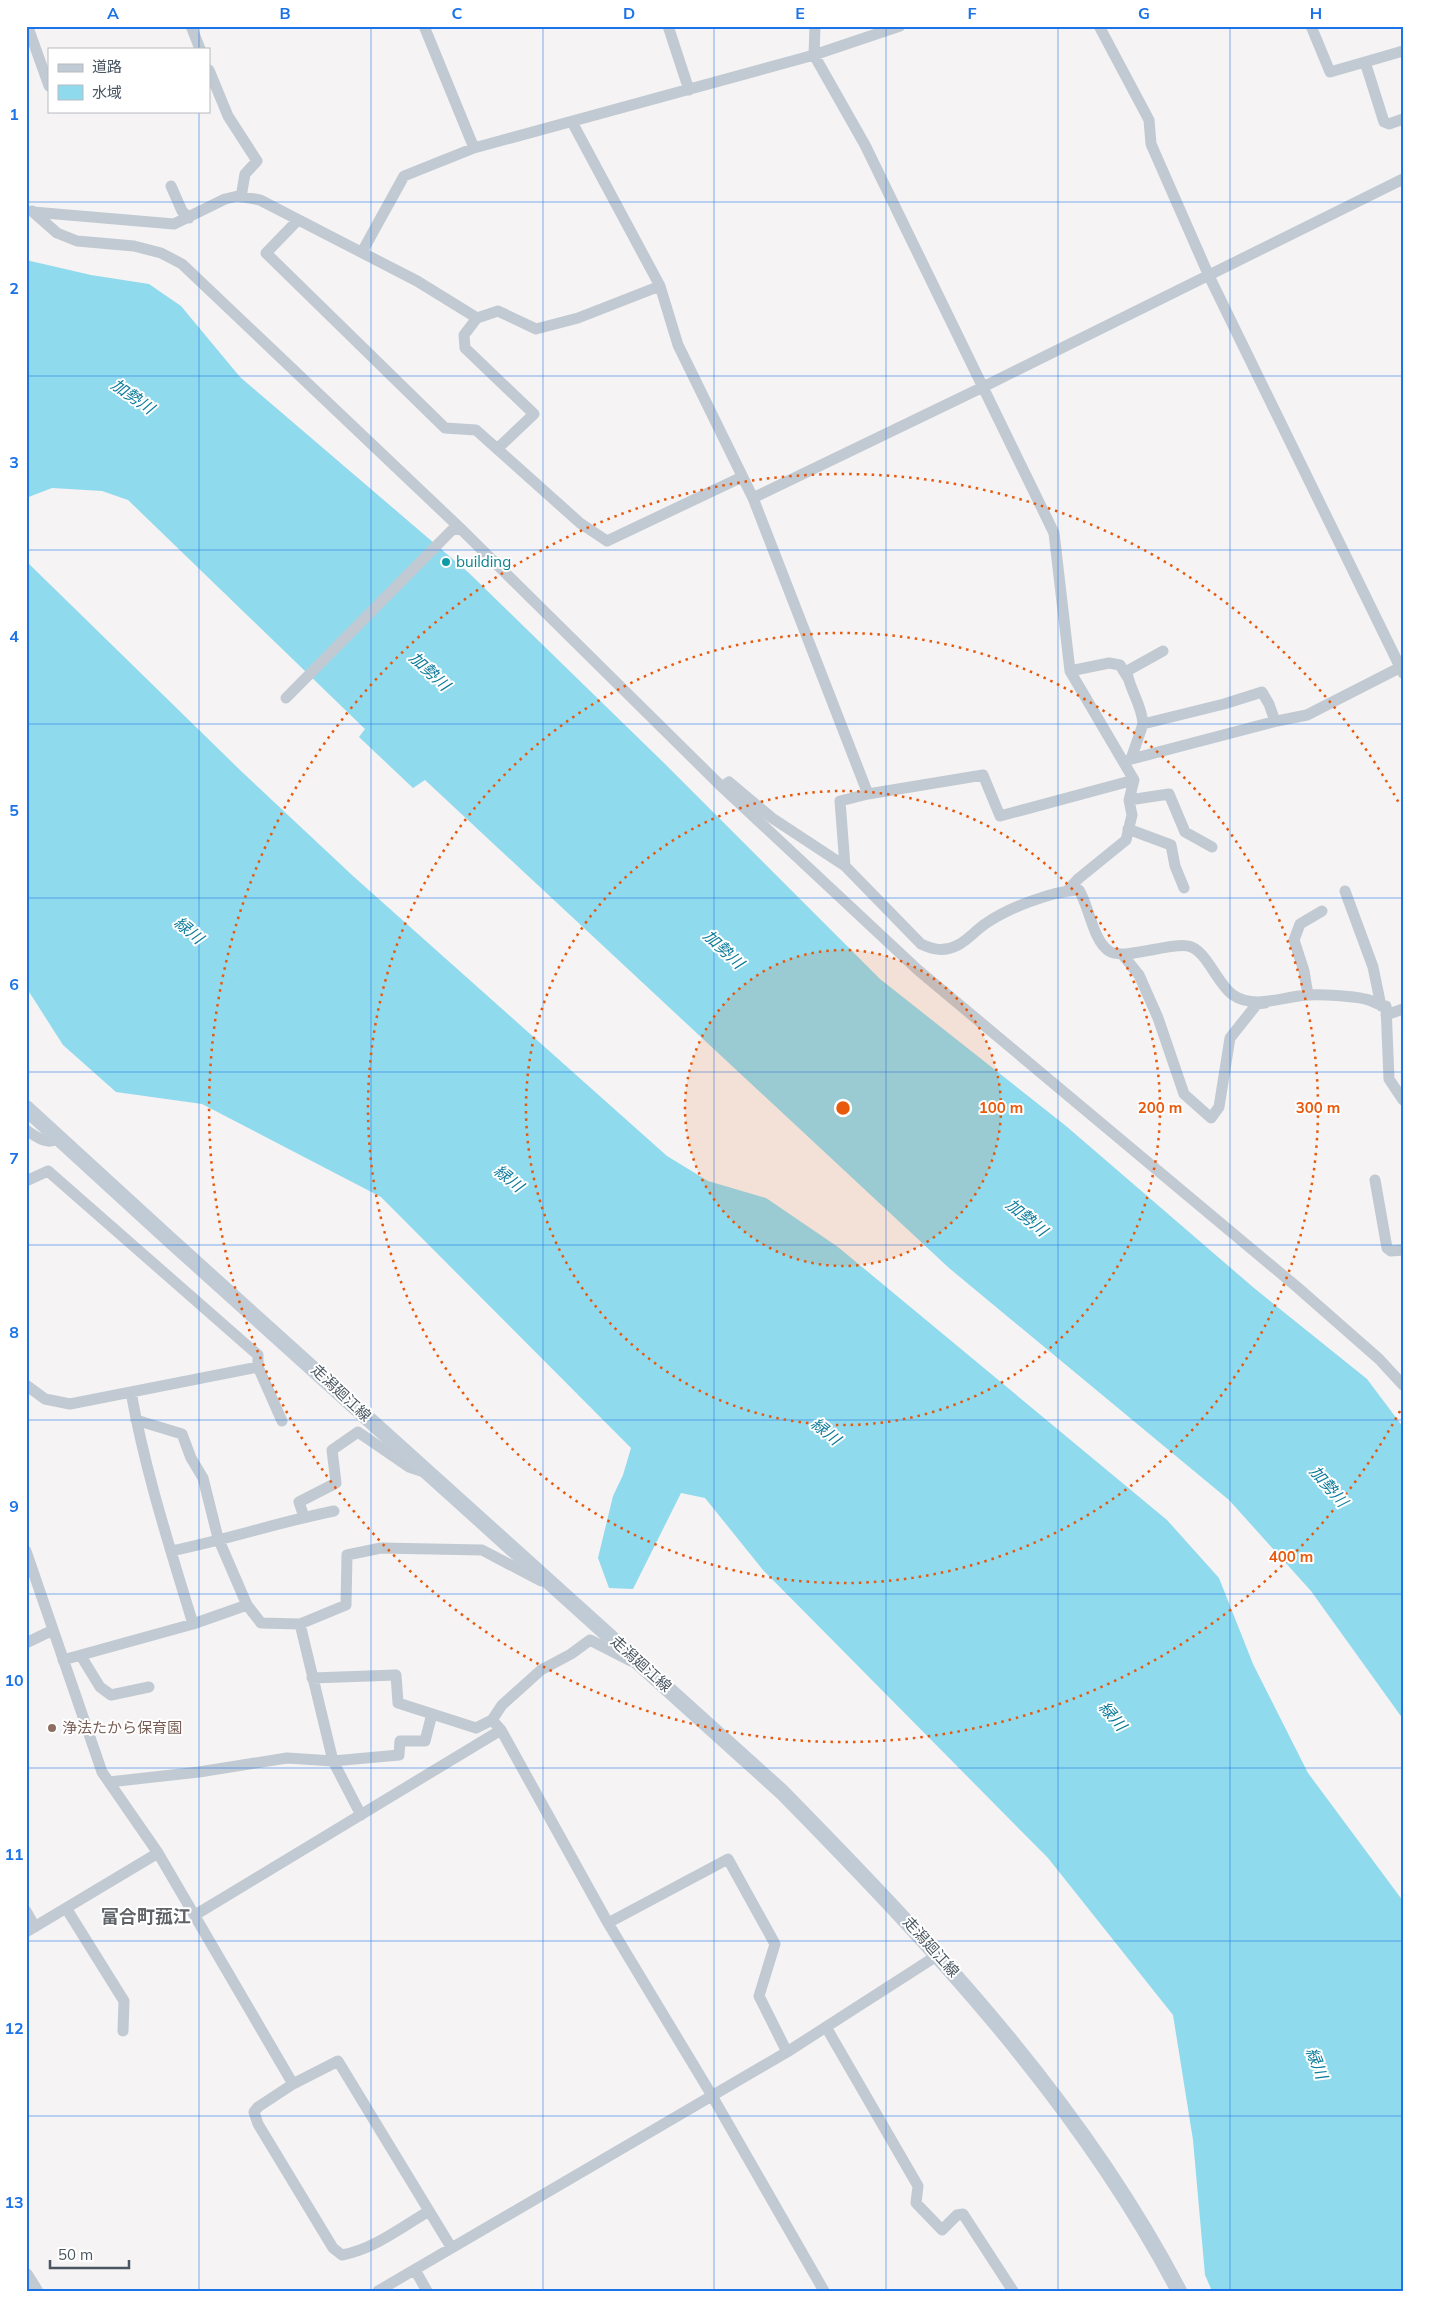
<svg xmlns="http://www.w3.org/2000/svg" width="1429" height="2317" viewBox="0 0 1429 2317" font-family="Mulish,'Noto Sans JP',sans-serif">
  <rect width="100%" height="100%" fill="#f5f3f3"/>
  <path fill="#90daee" d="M26 260 91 275 149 284 181 306 240 377 469 573 664 763 880 979 1066 1126 1254 1288 1367 1379 1403 1427V1719L1311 1591 1229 1500 949 1268 425 780 413 788 359 737 365 729 128 500 102 491 52 488 26 498Z
    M26 561 241 771 353 876 667 1156 708 1181 766 1198 838 1247 1167 1520 1219 1578 1253 1664 1308 1773 1403 1901V2291H1212L1205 2275 1193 2140 1173 2015 1048 1858 763 1570 705 1498 681 1493 633 1589 609 1588 598 1558 613 1496 623 1475 631 1448 381 1197 202 1104 116 1092 63 1045 26 987Z"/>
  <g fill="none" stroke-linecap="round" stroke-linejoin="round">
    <path stroke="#c1cad2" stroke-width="11" d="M191 26 200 49
      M424 26 474 148
      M668 26 689 90
      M815 26 814 55 865 145 1054 533 1070 671 1134 780 1129 800 1132 815 1126 840 1078 879 1068 890
      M1099 26 1149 120 1151 144 1209 276 1403 673
      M1311 26 1330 72 1365 62 1384 122 1389 124 1403 119
      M29 30 49 86
      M1365 62 1403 51
      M209 70 228 116 257 161 245 174 241 197
      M572 122 660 286 678 345 753 498 868 794
      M171 186 182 211 189 218
      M32 211 57 233 77 241 134 246 161 253 182 264 460 528
      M33 212 174 224 225 199 238 196 260 200 417 281 477 318 498 311 536 329 578 318 660 286
      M298 220 266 253 445 428 476 430 580 523 607 541 742 477
      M362 252 404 176 474 148 814 55 900 26
      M477 318 464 335 465 348 534 414 497 449
      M753 498 983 387 1403 179
      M1070 671 1109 663 1120 665 1128 678
      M286 698 452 530 460 528 722 787 729 782 772 818 845 866 921 944C934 950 944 952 958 945 968 940 976 930 985 924 1008 908 1052 891 1079 890 1089 906 1093 941 1109 951 1124 961 1170 942 1188 946 1206 949 1217 984 1233 995 1255 1010 1284 996 1308 995 1321 994 1352 996 1365 999 1373 1000 1378 1006 1386 1006L1389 1079 1403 1100
      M1143 724C1142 704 1128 687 1127 671L1163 651
      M1131 759 1143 724 1224 704 1262 692 1269 704 1275 721
      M1124 761 1277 721 1307 715 1403 666
      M722 787 918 970 1297 1287 1379 1359 1403 1385
      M1129 800 1169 794 1185 832 1212 847
      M1128 829 1171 845 1175 866 1184 888
      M845 866 840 801 868 794 983 775 1000 816 1134 780
      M1345 891 1373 967 1381 1006
      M1122 954 1139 975 1158 1018 1184 1094 1211 1118 1219 1107 1230 1038 1257 1004 1265 1003
      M1308 995 1304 971 1294 940 1300 924 1322 911
      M1386 1015 1403 1009
      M26 1130C37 1137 47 1146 59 1138
      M1375 1180 1387 1248 1391 1251 1403 1250
      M26 1181 48 1171 258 1355V1367L70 1404 45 1399 26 1385
      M258 1367 282 1421
      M131 1392C145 1471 170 1548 193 1624
      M136 1420 182 1434 191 1458 203 1478 218 1538 247 1605 261 1623 300 1624 346 1605 347 1555 381 1548 482 1550 541 1581
      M304 1517 299 1502 336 1483 332 1450 358 1432 409 1467 424 1472
      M26 1551 102 1772 158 1853 293 2084
      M171 1551C226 1540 279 1522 334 1511
      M300 1624 333 1761 361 1815
      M26 1643 53 1630
      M81 1656 100 1687 111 1695 149 1687
      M63 1660 193 1624 247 1605
      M312 1678 396 1675 398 1703 476 1728 492 1720 502 1705 541 1670 571 1654 590 1640 631 1661
      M492 1720 501 1730 608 1923 711 2094 824 2291
      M109 1782 199 1772 287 1758 333 1761 399 1755 400 1741H425L432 1714
      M66 1908 124 2001 123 2031
      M26 1911 35 1927
      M195 1915 501 1730
      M608 1923 728 1859 775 1944 759 1996 787 2052
      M26 1932 158 1853
      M826 2027 918 2186 916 2203 942 2230 957 2215 963 2214 1013 2291
      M429 2211C402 2227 374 2249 342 2255L333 2248 258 2124 254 2112 258 2107 293 2084 338 2061 451 2247
      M415 2270 427 2291
      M378 2291 787 2052 938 1955"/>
    <path stroke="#c1cad2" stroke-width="14" d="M26 2275 36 2291"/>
    <path stroke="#c1cbd6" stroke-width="16" d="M26 1108 169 1239 782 1792C931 1944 1080 2101 1179 2291"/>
  </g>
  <path fill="none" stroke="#1a73e8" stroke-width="1" stroke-opacity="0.55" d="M199 26V49M371 26V2291M543 26V2291M714 26V2291M886 26V2291M1058 26V2291M1230 26V2291M199 111V2291M26 202H1403M26 376H1403M26 550H1403M26 724H1403M26 898H1403M26 1072H1403M26 1245H1403M26 1420H1403M26 1594H1403M26 1768H1403M26 1941H1403M26 2116H1403"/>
  <circle cx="843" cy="1108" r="158" fill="#e8590c" fill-opacity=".12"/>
  <g fill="none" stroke="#e8590c" stroke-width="2.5" stroke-dasharray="2.5 5">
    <circle cx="843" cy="1108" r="158"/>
    <circle cx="843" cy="1108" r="317"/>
    <circle cx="843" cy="1108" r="475"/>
    <path d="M1400 1411A634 634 0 1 1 1400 805"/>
  </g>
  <circle fill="#0f9aa8" stroke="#fff" stroke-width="2" cx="446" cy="562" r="5"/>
  <circle fill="#8d6e63" stroke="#fff" stroke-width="2" cx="52" cy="1728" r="5"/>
  <g text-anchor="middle" stroke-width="4" stroke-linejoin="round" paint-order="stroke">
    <g font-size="15" fill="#0d838f" stroke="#fff" text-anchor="start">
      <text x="456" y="567">building</text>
    </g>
    <g font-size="15" fill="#4a5661" stroke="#fff">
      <text transform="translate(341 1393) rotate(43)" y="5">走潟廻江線</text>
      <text transform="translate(641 1664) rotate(42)" y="5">走潟廻江線</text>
      <text transform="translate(931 1947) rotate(48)" y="5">走潟廻江線</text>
    </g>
    <g font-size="15" fill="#785e54" stroke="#fff" text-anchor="start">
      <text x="62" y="1733">浄法たから保育園</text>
    </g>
    <g font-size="16" font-style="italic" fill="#0c7c9b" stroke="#fff">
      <text transform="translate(133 396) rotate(35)" y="6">加勢川</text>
      <text transform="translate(430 671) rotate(43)" y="6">加勢川</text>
      <text transform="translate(189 930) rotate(40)" y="6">緑川</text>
      <text transform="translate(724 949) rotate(43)" y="6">加勢川</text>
      <text transform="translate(509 1178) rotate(39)" y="6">緑川</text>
      <text transform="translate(1027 1217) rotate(40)" y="6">加勢川</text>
      <text transform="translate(826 1431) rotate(39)" y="6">緑川</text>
      <text transform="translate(1329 1486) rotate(49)" y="6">加勢川</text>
      <text transform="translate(1113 1716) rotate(50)" y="6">緑川</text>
      <text transform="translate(1317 2063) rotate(69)" y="6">緑川</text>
    </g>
    <g font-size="18" font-weight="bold" fill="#5f6368" stroke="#fff">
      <text x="146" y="1923">富合町菰江</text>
    </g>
  </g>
  <circle cx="843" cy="1108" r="8" fill="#e8590c" stroke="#fff" stroke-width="2.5"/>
  <g font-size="15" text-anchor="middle" font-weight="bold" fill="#e8590c" stroke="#fff" stroke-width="4" stroke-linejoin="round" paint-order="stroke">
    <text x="1001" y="1113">100 m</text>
    <text x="1160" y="1113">200 m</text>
    <text x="1318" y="1113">300 m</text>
    <text x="1291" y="1562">400 m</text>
  </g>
  <rect width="1429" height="2317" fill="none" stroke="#ffffff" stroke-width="55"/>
  <rect x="48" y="48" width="162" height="65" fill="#ffffff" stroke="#b7bbc0"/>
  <rect x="58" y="64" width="25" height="8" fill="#c1cbd6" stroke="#b7bbc0"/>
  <text x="92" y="72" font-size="15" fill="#4a5661">道路</text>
  <rect x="58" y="85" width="25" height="15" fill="#90daee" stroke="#b7bbc0"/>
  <text x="92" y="98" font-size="15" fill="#4a5661">水域</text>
  <path d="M50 2260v8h79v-8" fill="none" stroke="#4a5661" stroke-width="2.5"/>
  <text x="58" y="2260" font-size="15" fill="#4a5661" stroke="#ffffff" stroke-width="4" paint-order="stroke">50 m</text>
  <rect x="28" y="28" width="1374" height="2262" fill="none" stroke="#1a73e8" stroke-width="2"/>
  <g font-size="16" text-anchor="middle" font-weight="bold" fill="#1a73e8">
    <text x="113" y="19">A</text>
    <text x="285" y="19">B</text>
    <text x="457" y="19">C</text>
    <text x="629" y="19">D</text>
    <text x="800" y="19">E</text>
    <text x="972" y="19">F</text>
    <text x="1144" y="19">G</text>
    <text x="1316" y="19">H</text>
    <text x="14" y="120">1</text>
    <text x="14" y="294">2</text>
    <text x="14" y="468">3</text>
    <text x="14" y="642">4</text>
    <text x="14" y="816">5</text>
    <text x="14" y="990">6</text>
    <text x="14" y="1164">7</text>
    <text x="14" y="1338">8</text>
    <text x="14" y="1512">9</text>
    <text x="14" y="1686">10</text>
    <text x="14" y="1860">11</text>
    <text x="14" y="2034">12</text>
    <text x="14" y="2208">13</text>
  </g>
</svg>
